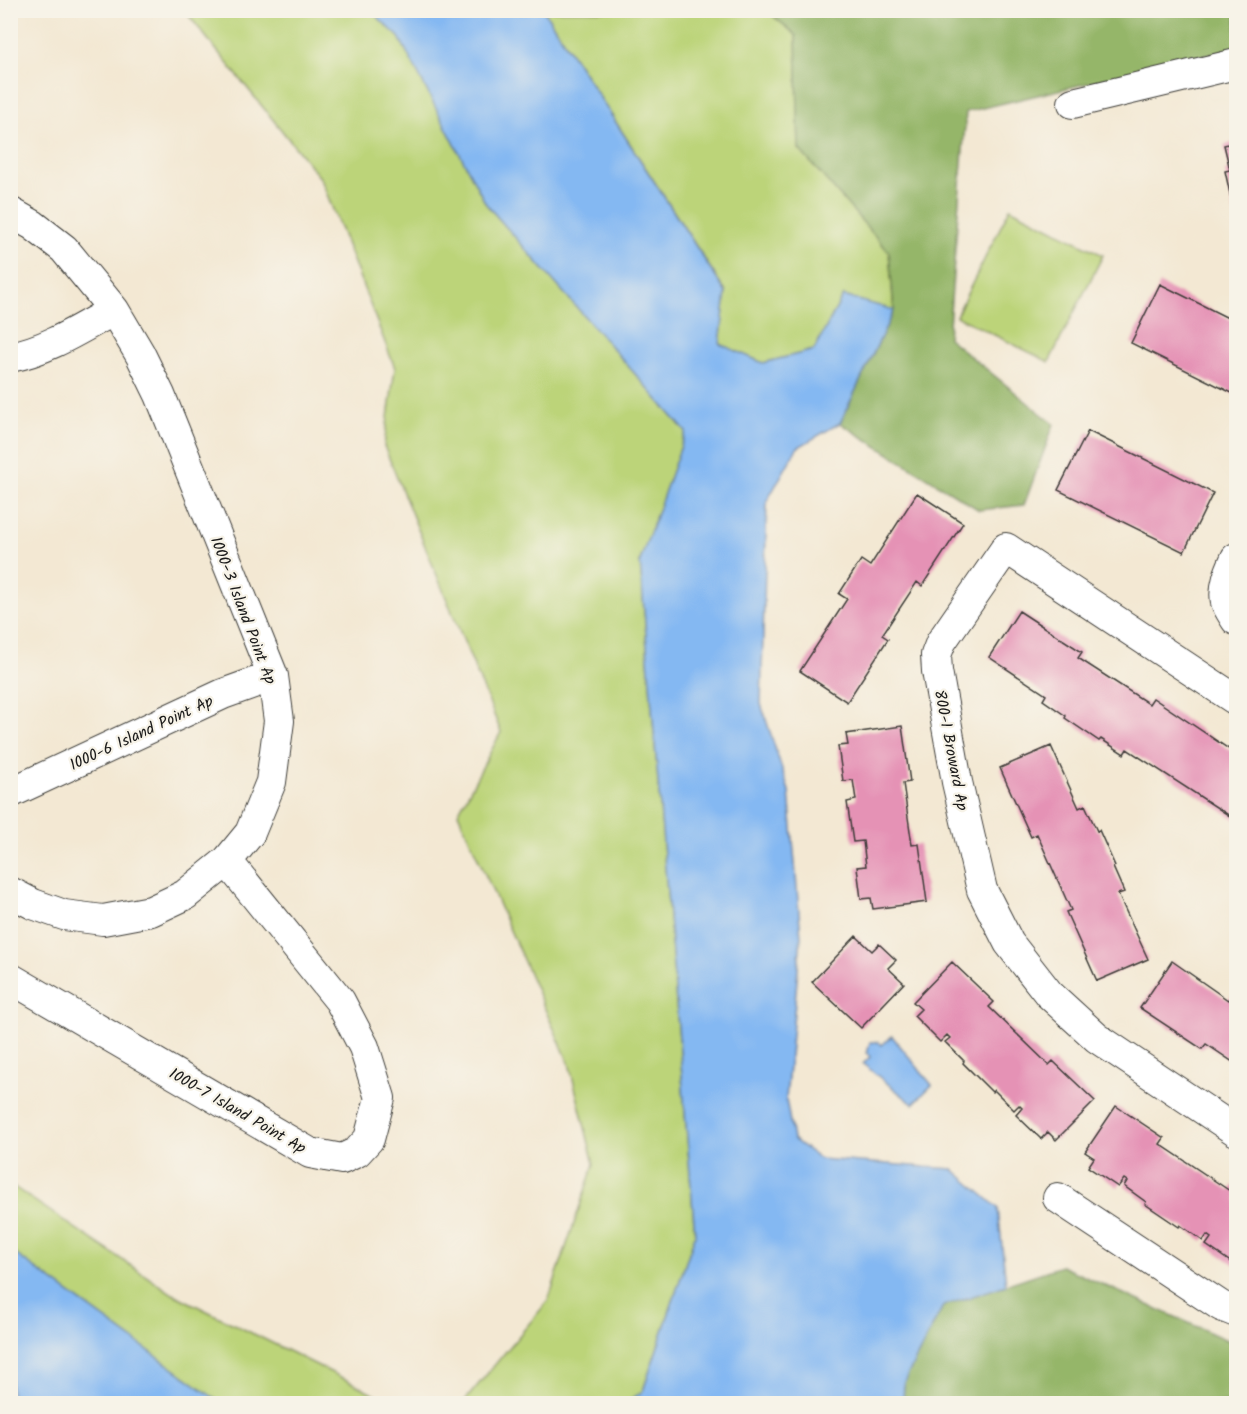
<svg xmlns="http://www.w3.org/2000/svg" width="1247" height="1414" viewBox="0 0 1247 1414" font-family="Kalam,sans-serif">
  <rect width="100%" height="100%" fill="#f7f3e8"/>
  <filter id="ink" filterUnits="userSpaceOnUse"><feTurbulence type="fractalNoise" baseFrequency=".0167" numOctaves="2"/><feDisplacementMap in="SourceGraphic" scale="12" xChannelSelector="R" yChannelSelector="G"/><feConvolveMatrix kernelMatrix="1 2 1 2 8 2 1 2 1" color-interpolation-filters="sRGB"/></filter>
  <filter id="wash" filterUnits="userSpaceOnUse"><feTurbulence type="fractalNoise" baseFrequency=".008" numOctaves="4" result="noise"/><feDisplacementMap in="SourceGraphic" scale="24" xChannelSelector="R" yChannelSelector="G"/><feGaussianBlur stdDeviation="1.35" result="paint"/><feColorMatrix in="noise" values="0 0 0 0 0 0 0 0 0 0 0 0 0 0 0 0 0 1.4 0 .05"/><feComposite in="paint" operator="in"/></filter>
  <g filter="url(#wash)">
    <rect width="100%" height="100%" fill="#f3e8d3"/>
    <path fill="#bcd479" stroke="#6c784a" stroke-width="1.5" d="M185 11H371L399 37 486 204 686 432 640 561 695 1235 643 1391 626 1403H463L548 1301 594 1164 569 1063 458 813 501 732 384 446 395 368 321 179Z
      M544 11H767L796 35 799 149 889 252 894 310 843 296 814 350 763 363 720 344 726 292Z
      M1010 208 1103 255 1049 362 956 316Z
      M11 1185 173 1294 393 1403H221L11 1251Z"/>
    <path fill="#95b669" stroke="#586942" stroke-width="1.5" d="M767 11H1236V48L966 112 948 338 1054 424 1024 505 979 510 840 423 894 310 889 252 799 149 796 35Z
      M1061 1266 1236 1344V1403L903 1404 904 1382 943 1306Z"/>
    <path fill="#84b8f2" stroke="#506a87" stroke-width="1.5" d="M371 11H544L726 293 720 344 763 363 814 350 843 296 894 310 840 423 797 448 767 501 761 704 789 791 801 937 786 1099 793 1139 820 1159 953 1169 998 1208 1006 1285 943 1306 904 1382 903 1403H626L643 1391 695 1235 640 561 686 432 486 204 399 37Z
      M892 1036 932 1085 913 1104 863 1064 870 1057 867 1053 870 1042H878L882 1045Z
      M11 1251 221 1403H11Z"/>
    <g id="blocks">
      <path fill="#e592b5" d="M1236 142V221L1225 171 1230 170 1224 145Z
        M1160 284 1236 322V395L1131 343Z
        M1088 431 1213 493 1184 552 1058 490Z
        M917 493 963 523 922 586 917 582 882 635 888 639 847 702 800 671 847 599 839 594 861 560 870 566Z
        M1019 611 1082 652 1078 658 1149 704 1153 698 1236 754V820L1127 749 1124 754 1101 739 1099 741 1065 718 1066 716 1043 700 1046 695 989 657Z
        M902 726 910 782 903 783 912 845 919 844 927 902 873 909 871 898 861 899 857 867 866 866 863 841 853 842 847 802 856 800 853 780 843 781 838 746 848 745 846 734Z
        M1051 746 1079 808 1085 805 1097 831 1099 830 1115 866 1113 867 1124 892 1118 894 1148 959 1097 981 1066 912 1071 910 1037 834 1031 837 1000 768Z
        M856 936 872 951 879 944 896 960 888 968 904 983 861 1028 812 982Z
        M1172 961 1228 1000 1232 995 1236 998V1064L1206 1044 1202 1049 1140 1008Z
        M952 962 994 1002 989 1007 1049 1065 1053 1061 1095 1101 1056 1140 1048 1132 1041 1139 1016 1115 1022 1108 1019 1105 1014 1110 994 1090 992 1092 963 1063 964 1061 945 1042 950 1038 947 1035 940 1042 914 1016 921 1009 913 1002Z
        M1116 1106 1164 1138 1160 1144 1230 1191 1233 1185 1236 1188V1263L1235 1265 1206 1245 1211 1238 1207 1235 1203 1241 1180 1225 1179 1227 1145 1204 1146 1202 1124 1186 1127 1181 1124 1179 1118 1187 1088 1167 1094 1158 1085 1152Z"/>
    </g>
  </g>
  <g filter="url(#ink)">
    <use href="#blocks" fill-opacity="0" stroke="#3c3b37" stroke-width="1.5"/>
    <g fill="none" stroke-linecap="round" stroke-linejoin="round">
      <defs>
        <path id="minor" d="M1073 103 1236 64
          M10 212 33 225 64 249 114 310 140 354 160 395 273 676 279 721 271 782 250 833 227 861 185 895 151 911 103 920 64 915 33 904 10 892
          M10 357C48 350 81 328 114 310
          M1236 558C1230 571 1223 587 1226 602 1228 608 1233 615 1236 620
          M1236 700 1006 548 941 642 936 655 937 671 957 782 982 890 1009 943 1049 994 1097 1038 1236 1131
          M10 793 223 694 273 676
          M10 978 310 1153 342 1159 357 1152 369 1139 380 1098 364 1047 340 1001 227 861
          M1058 1198 1221 1306 1236 1312"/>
      </defs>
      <use href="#minor" stroke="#3c3b37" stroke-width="32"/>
      <use href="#minor" stroke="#fff" stroke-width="30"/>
    </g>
  </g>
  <g text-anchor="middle" stroke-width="4.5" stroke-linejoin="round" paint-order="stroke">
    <g font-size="16" fill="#1c1c1c" stroke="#f7f3e8">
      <text transform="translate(244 610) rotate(69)" y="6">1000-3 Island Point Ap</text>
      <text transform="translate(141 732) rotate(-25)" y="6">1000-6 Island Point Ap</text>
      <text transform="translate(952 750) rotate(79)" y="6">800-1 Broward Ap</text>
      <text transform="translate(238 1110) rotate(30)" y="6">1000-7 Island Point Ap</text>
    </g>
  </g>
  <rect width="1247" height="1414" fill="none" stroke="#f7f3e8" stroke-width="36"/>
</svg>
